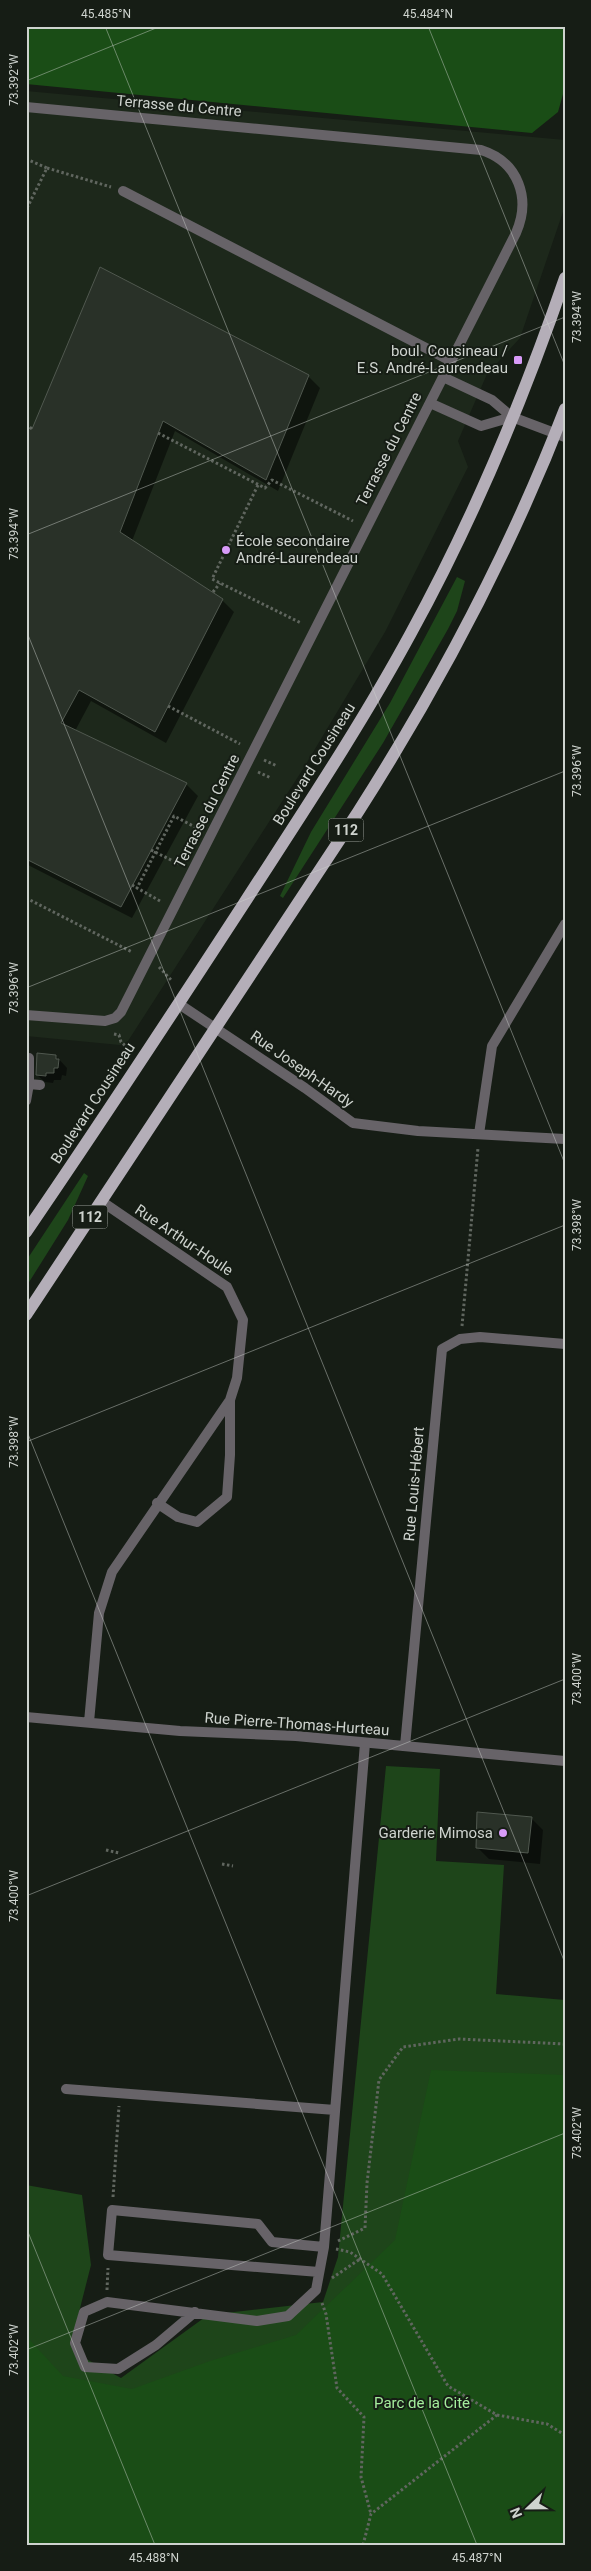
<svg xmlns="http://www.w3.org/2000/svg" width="591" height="2571" viewBox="0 0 591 2571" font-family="Roboto,sans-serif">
  <rect width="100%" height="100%" fill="#161d15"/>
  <path fill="#1d281b" d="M26 91 565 140V206L520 338 487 374 458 441 468 467 385 632 303 769 128 1041 120 1045 26 1036Z"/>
  <path fill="#1e451a" d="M457 577 465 581 457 611 448 629 383 743 283 898 280 896 311 832 390 703Z
    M84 1173 88 1176 68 1220 26 1287V1261Z
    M386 1766 440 1769 436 1861 504 1865 496 1994 565 2000V2545H26V2185L82 2195 91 2265 76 2324 79 2355 121 2378 208 2315 323 2302 338 2257Z"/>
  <path fill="#1a4d16" d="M26 26H565V87L558 112 532 133 26 84Z
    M431 2070 565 2075V2545H26V2336L63 2376 132 2389 210 2361 296 2335 395 2240Z"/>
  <path fill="#0007" d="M101 268 308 376 320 388 278 491 175 431 132 541 222 600 234 612 166 743 91 701 75 731 186 784 198 796 132 918 26 864V428L33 430Z
    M56 1056 67 1068 66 1076 62 1075 61 1080H54L53 1083 45 1082 37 1075Z
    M531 1818 543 1830 540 1864 489 1859 477 1847Z"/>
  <path fill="#293128" stroke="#50584f" d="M100 267 309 375 266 480 163 421 120 532 223 599 155 732 79 690 61 723 187 783 121 907 26 859V427L32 429Z
    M37 1053 56 1055V1059H59L58 1068H54V1073H46V1076L36 1075Z
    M477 1812 532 1817 528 1853 476 1848Z"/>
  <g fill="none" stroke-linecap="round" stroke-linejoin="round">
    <path stroke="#60665f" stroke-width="3" stroke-dasharray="2.5 2.5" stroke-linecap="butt" d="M26 159 47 168 26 210
      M47 168 111 187
      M26 424 32 429
      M158 433 265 488 272 480 353 521
      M258 485 212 579 301 623
      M213 592 220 583
      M168 706 240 744
      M264 760 277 766
      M258 772 271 778
      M151 850 179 864
      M132 885 137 888
      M26 898 132 952
      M160 901 137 888 174 816 197 828
      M159 967 172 981
      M114 1034 119 1035 121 1042 128 1048
      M462 1326 478 1148
      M106 1850 119 1853
      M222 1864 233 1866
      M113 2197 119 2106
      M338 2241 365 2228 367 2183 379 2080 403 2047 459 2039 565 2044
      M336 2249 350 2252 382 2274 448 2386 497 2415 547 2424 565 2435
      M332 2278 360 2259
      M107 2290 108 2268
      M322 2303 326 2314 337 2388 364 2417 361 2477 371 2514
      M363 2545 371 2514 497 2415"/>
    <path stroke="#676368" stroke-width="10" d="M26 107 481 150C519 162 531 199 516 233L121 1012 115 1018 105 1021 26 1015
      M123 191 451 361
      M443 377 492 400 512 417
      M430 403 481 426 512 417
      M29 1084V1058
      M26 1101 29 1084 40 1085
      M66 2089 335 2110
      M319 2272 108 2255 112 2210 258 2224 272 2242 324 2247
      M195 2312 156 2345 118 2369 85 2367 75 2343 84 2312 107 2302 257 2321 288 2316 316 2290 324 2247 365 1743"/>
    <path stroke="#676368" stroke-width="10" d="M512 417 565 437
      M179 1004 305 1088 353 1123 418 1131 565 1139
      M479 1134 492 1046 565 924
      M157 1503 178 1517 197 1522 227 1497 230 1455V1400
      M26 1717 180 1731 296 1736 565 1761
      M89 1722 99 1613 112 1572 230 1400 237 1378 243 1320 227 1287 101 1201
      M405 1746 442 1349 460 1339 480 1337 565 1344"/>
    <path stroke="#b4aeb8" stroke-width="12" d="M26 1232C100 1124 172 1014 243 905 301 815 360 727 411 633 473 520 523 400 565 278
      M26 1315 358 812C439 685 511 549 565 409"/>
  </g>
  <path fill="none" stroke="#ced3ce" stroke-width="1" stroke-opacity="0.45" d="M105 26 565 1164M428 26 565 366M26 81 161 26M26 535 565 317M26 630 565 1963M26 988 565 771M26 1429 477 2545M26 1442 565 1225M26 1896 565 1679M26 2227 155 2545M26 2350 565 2133"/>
  <g fill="#d89bf8" stroke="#161d15" stroke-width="2">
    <rect x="513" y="355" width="10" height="10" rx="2.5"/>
    <circle cx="226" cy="550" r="5"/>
    <circle cx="503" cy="1833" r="5"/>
  </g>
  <g text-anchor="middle" stroke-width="4" stroke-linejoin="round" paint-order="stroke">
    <g fill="#161d15" stroke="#979c96" stroke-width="1">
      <rect x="328.5" y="818.5" width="35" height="23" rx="4"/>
      <rect x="72.5" y="1205.5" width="35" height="23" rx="4"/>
    </g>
    <g font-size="14" font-weight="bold" fill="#ced3ce">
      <text x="346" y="835">112</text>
      <text x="90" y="1222">112</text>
    </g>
    <g font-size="15" fill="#ced3ce" stroke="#161d15">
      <text transform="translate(179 106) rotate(5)" y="5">Terrasse du Centre</text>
      <text transform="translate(389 449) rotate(-63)" y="5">Terrasse du Centre</text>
      <text transform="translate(314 764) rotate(-58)" y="5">Boulevard Cousineau</text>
      <text transform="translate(207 811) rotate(-63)" y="5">Terrasse du Centre</text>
      <text transform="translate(302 1069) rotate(35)" y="5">Rue Joseph-Hardy</text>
      <text transform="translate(93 1103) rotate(-57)" y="5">Boulevard Cousineau</text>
      <text transform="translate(184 1240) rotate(34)" y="5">Rue Arthur-Houle</text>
      <text transform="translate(414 1484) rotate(-85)" y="5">Rue Louis-Hébert</text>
      <text transform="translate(297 1724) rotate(4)" y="5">Rue Pierre-Thomas-Hurteau</text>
    </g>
    <g font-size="15" fill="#ced3ce" stroke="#161d15" text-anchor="end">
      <text x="508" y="356">boul. Cousineau /<tspan x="508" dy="17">E.S. André-Laurendeau</tspan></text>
      <text x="236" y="546" text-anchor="start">École secondaire<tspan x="236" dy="17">André-Laurendeau</tspan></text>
      <text x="493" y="1838">Garderie Mimosa</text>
    </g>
    <g font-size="15" fill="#a4ed9c" stroke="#161d15">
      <text x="422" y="2408">Parc de la Cité</text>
    </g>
  </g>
  <rect width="591" height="2571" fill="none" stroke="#161d15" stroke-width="55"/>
  <g transform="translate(528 2508) rotate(248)" stroke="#161d15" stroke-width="4" paint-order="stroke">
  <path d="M0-4L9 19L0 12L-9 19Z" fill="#ced3ce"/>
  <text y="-8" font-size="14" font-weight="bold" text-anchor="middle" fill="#ced3ce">N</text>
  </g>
  <rect x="28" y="28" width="536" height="2516" fill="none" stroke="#ced3ce" stroke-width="2"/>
  <g font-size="12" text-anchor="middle" fill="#ced3ce">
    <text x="106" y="18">45.485°N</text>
    <text x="428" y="18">45.484°N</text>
    <text transform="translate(14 80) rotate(-90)" y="4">73.392°W</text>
    <text transform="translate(577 317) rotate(-90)" y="4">73.394°W</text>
    <text transform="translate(14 534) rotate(-90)" y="4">73.394°W</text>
    <text transform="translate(577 771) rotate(-90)" y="4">73.396°W</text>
    <text transform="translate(14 988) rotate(-90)" y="4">73.396°W</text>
    <text transform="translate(577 1225) rotate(-90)" y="4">73.398°W</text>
    <text transform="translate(14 1442) rotate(-90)" y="4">73.398°W</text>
    <text transform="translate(577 1679) rotate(-90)" y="4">73.400°W</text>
    <text transform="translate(14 1896) rotate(-90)" y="4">73.400°W</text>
    <text transform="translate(577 2133) rotate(-90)" y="4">73.402°W</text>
    <text transform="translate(14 2350) rotate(-90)" y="4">73.402°W</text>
    <text x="154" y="2562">45.488°N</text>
    <text x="477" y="2562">45.487°N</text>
  </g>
</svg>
